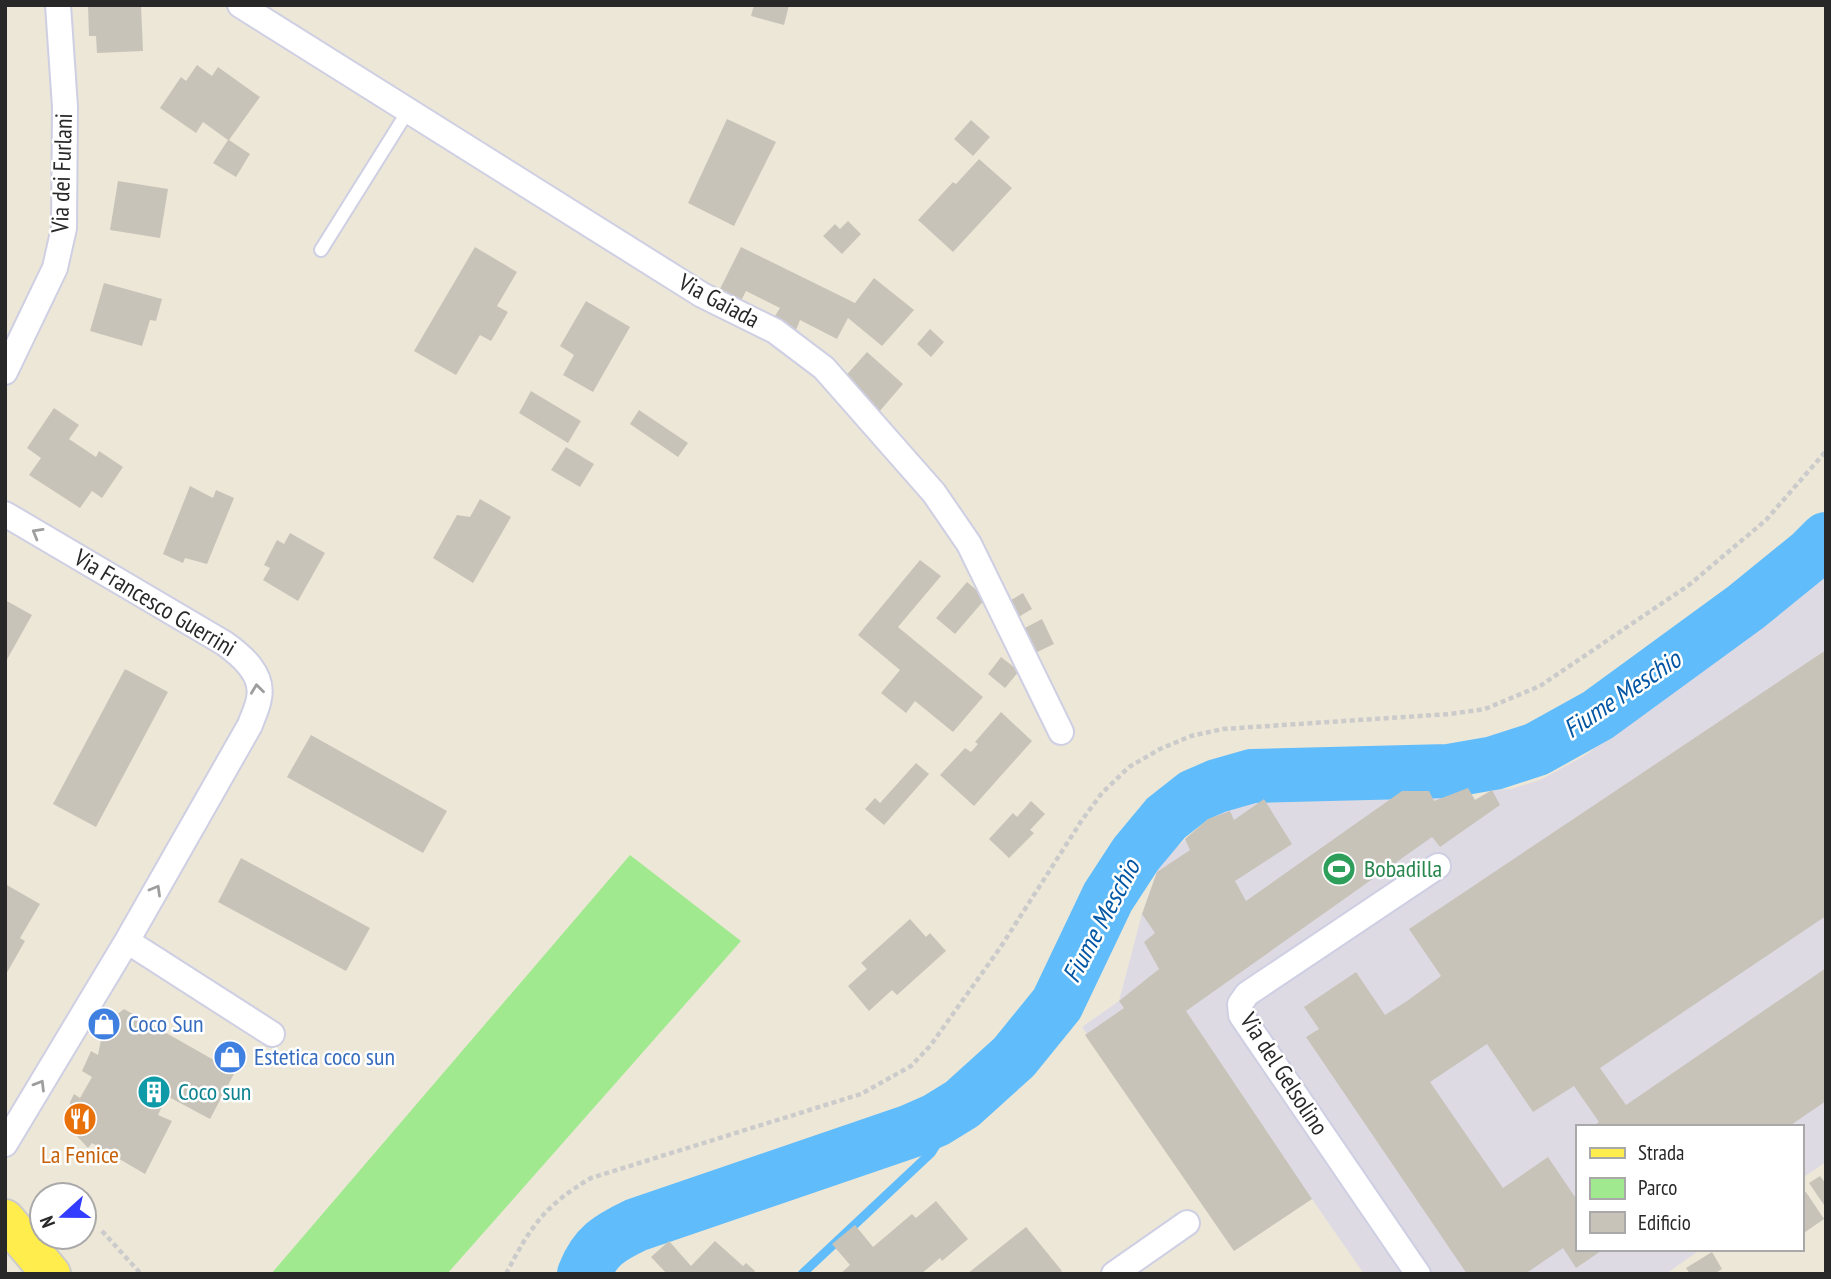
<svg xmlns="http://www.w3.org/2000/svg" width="1831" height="1279" viewBox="0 0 1831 1279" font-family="'PT Sans Narrow',sans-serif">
  <rect width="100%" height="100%" fill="#ede7d8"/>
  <path fill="#dedae4" d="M1826 569V1162L1801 1179V1127H1577V1249H1701L1666 1274H1364L1312 1199 1234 1251 1082 1027 1119 1001 1142 914 1157 871 1170 853 1208 819 1242 804 1264 799 1267 802 1468 788 1475 800 1492 790 1511 789 1540 780 1584 756 1705 669 1777 613Z"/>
  <path fill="#a1e98f" d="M630 855 741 941 447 1274H271Z"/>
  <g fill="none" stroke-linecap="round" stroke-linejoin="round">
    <path stroke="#60bcfa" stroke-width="9" d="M802 1274 931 1153 962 1104"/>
    <path stroke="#60bcfa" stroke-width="54" d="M584 1274C595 1246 609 1238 636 1225L911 1131 936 1120 962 1104 1014 1057 1057 1004 1108 897 1136 854 1166 818 1194 796 1217 786 1252 776 1448 771 1494 763 1537 749 1598 715 1746 607 1810 555 1826 539"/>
  </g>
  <path fill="#c8c3b8" d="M88 5H141L143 51 97 53 96 36H89Z
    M754 5H789L784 25 751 16Z
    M197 65 212 76 218 67 260 97 229 140 250 154 236 177 213 163 228 140 203 122 196 133 160 108 181 77 186 81Z
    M727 119 776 142 734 226 688 203Z
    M971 120 990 137 973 156 954 139Z
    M979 159 1012 188 953 252 918 220 953 182 956 184Z
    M118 181 168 189 160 238 110 230Z
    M848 221 861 234 842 254 823 236 835 224 840 229Z
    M475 247 517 272 497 306 508 312 491 341 480 335 456 375 414 351Z
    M741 247 855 303 874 278 914 310 882 346 848 318 837 339 800 320 796 330 773 319 780 308 746 291 739 305 717 295Z
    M104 283 162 299 156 321 150 320 142 346 90 331Z
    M586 301 630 327 593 392 563 375 574 355 560 346Z
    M930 329 944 342 931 357 917 344Z
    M867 352 903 384 879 412 842 380Z
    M531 391 581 421 568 443 519 413Z
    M54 408 79 425 69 439 96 457 99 451 123 467 102 498 92 491 80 508 29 475 41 458 27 448Z
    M639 410 688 443 678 457 630 424Z
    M566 447 594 464 580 487 551 470Z
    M190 486 213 498 216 490 234 498 207 564 185 558 183 563 163 554Z
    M480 499 511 517 473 583 433 558 457 515 470 517Z
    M290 533 325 553 298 601 263 580 270 568 264 565 277 540 284 544Z
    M920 560 941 576 898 627 983 697 953 732 915 701 906 713 881 693 900 670 858 635Z
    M967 582 986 598 955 634 936 618Z
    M1023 593 1032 609 1015 619 1006 603Z
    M5 600 32 615 5 663Z
    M1042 619 1054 644 1033 654 1021 630Z
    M1826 650V916L1600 1068 1626 1105 1826 968V1101L1788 1127H1592L1599 1122 1574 1086 1533 1112 1487 1044 1430 1082 1503 1188 1548 1157 1577 1200V1249H1604L1576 1268 1563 1248 1525 1274H1467L1306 1037 1319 1029 1304 1007 1356 972 1385 1015 1407 1001 1441 976 1409 929Z
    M1001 657 1019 671 1005 688 988 674Z
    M125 669 168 692 96 827 53 804Z
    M1001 712 1032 741 974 806 940 775 965 748 971 752 978 744 975 742Z
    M311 735 447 811 423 853 287 777Z
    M916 763 929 774 884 825 865 809 875 798 880 803Z
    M1468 788 1475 800 1492 790 1500 805 1440 847 1432 837 1186 1011 1312 1199 1234 1251 1085 1035 1124 1008 1119 1001 1159 969 1144 942 1155 933 1142 914 1157 872 1190 850 1185 839 1208 819 1230 811 1234 820 1264 799 1292 844 1235 881 1246 901 1402 791H1429L1434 801Z
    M1031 801 1045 814 1030 830 1034 833 1009 858 989 839 1013 813 1017 817Z
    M241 858 370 928 346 971 218 902Z
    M5 884 40 904 20 938 25 941 5 976Z
    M910 919 926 937 930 933 946 951 897 995 892 990 869 1011 848 986 867 969 861 963Z
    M124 1009 235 1072 210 1119 167 1096 158 1115 172 1121 145 1174 92 1143 88 1148 75 1134 69 1116 70 1102 74 1094 80 1098 92 1077 82 1071 91 1051 98 1055 104 1024Z
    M1820 1176 1826 1184V1208L1809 1183Z
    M1806 1192 1824 1219 1801 1235V1195Z
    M936 1201 968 1239 942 1261 940 1258 921 1274H840L850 1265 832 1244 855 1225 873 1247 912 1214 916 1218Z
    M1026 1227 1062 1271 1058 1274H967Z
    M669 1241 691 1266 715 1241 743 1266 746 1263 755 1271 753 1274H667L651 1257Z
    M1712 1252 1722 1269 1714 1274H1690L1686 1268Z"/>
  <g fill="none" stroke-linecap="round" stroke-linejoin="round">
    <defs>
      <path id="service" d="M321 250 408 111"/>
      <path id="minor" d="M240 5 702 295 775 331 824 368 934 493 969 544 1061 732
        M5 372 55 268 64 228 65 107 58 5
        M5 514 224 643C241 655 264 674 259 698 258 707 253 716 250 725L127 941 5 1144
        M127 941 272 1034
        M1114 1274 1187 1223
        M1418 1274 1241 1015 1240 1004 1247 994 1438 866"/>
      <path id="primary" d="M5 1219 51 1274"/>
    </defs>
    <use href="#service" stroke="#cecfe3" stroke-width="16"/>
    <use href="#minor" stroke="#cecfe3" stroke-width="28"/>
    <use href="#primary" stroke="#cbcbcb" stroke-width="42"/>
    <path stroke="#cbcbcb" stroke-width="4.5" stroke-dasharray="5 3.5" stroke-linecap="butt" d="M102 1231 141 1274
      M506 1274C530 1227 545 1205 591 1178L861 1094 911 1066 930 1046 1000 948 1082 820 1102 793 1129 767 1160 749 1191 736 1223 729 1450 714 1485 709 1540 686 1689 585 1766 520 1826 451"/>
    <use href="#service" stroke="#fff" stroke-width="12"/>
    <use href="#minor" stroke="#fff" stroke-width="24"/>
    <use href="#primary" stroke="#feed4c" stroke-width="38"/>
  </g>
  <defs><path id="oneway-chevron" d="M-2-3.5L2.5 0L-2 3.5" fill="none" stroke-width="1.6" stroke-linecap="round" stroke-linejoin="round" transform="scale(1.75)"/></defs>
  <g stroke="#9e9e9e">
    <use href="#oneway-chevron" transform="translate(37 533) rotate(-150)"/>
    <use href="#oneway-chevron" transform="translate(257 689) rotate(-97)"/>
    <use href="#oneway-chevron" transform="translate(156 890) rotate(-60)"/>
    <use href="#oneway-chevron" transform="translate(40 1085) rotate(-59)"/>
  </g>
  <defs>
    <symbol id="stadium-disc" viewBox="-11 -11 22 22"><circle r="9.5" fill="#2e9e5b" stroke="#fff"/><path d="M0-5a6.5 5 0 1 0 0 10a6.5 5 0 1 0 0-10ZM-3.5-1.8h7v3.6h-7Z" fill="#fff"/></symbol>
    <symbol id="shop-disc" viewBox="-11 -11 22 22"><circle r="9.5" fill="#3f7fe0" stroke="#fff"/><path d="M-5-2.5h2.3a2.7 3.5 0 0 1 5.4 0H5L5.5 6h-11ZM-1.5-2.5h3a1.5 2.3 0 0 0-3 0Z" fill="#fff"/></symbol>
    <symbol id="building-disc" viewBox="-11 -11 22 22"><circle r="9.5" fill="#0f9aa8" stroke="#fff"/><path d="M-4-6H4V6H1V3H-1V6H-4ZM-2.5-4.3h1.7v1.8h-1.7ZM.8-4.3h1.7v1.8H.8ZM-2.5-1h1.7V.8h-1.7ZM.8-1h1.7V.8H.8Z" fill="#fff"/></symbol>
    <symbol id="restaurant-disc" viewBox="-11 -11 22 22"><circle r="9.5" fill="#e8710a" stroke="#fff"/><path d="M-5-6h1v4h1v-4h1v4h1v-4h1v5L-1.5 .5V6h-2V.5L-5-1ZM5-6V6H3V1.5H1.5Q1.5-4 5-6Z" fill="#fff"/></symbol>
  </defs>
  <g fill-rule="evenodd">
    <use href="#stadium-disc" x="1320" y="850" width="38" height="38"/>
    <use href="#shop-disc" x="85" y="1005" width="38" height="38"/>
    <use href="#shop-disc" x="211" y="1038" width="38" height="38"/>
    <use href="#building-disc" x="135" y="1073" width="38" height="38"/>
    <use href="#restaurant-disc" x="61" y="1100" width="38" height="38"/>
  </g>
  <g text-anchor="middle" stroke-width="5" stroke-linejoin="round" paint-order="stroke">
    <g font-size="24" fill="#282828" stroke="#fff">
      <text transform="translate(62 173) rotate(-88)" y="8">Via dei Furlani</text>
      <text transform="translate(719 301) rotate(28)" y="8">Via Gaiada</text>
      <text transform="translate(155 603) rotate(31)" y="8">Via Francesco Guerrini</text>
      <text transform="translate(1284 1074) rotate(57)" y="8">Via del Gelsolino</text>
    </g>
    <g font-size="24" fill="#27864d" stroke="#fff" text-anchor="start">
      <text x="1364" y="877">Bobadilla</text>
    </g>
    <g font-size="24" fill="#366cbe" stroke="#fff" text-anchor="start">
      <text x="128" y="1032">Coco Sun</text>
      <text x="254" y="1065">Estetica coco sun</text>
    </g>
    <g font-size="24" fill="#0d838f" stroke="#fff" text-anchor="start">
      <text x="178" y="1100">Coco sun</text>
    </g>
    <g font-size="24" fill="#c56008" stroke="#fff">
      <text x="80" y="1163">La Fenice</text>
    </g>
    <g font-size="26" font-style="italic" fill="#0156a4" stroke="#fff">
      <text transform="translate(1622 694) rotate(-34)" y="9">Fiume Meschio</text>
      <text transform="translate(1101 921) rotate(-62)" y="9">Fiume Meschio</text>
    </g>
  </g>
  <rect width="1831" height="1279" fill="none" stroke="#282828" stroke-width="14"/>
  <rect x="1576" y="1125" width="228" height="126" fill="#ffffff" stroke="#a9a9a9" stroke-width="2"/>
  <rect x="1590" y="1148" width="35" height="10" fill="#feed4c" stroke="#a9a9a9" stroke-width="2"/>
  <text x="1638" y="1160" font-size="21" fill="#282828">Strada</text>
  <rect x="1590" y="1178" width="35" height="21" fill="#a1e98f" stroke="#a9a9a9" stroke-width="2"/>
  <text x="1638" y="1195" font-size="21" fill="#282828">Parco</text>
  <rect x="1590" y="1212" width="35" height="21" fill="#c8c3b8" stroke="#a9a9a9" stroke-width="2"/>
  <text x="1638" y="1230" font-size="21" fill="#282828">Edificio</text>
  <g transform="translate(63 1216) rotate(249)"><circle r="33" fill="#ffffff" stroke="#a9a9a9" stroke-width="2"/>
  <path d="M0-5L12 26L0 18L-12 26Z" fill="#333dff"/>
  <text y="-10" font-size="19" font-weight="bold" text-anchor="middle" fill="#282828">N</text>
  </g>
</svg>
